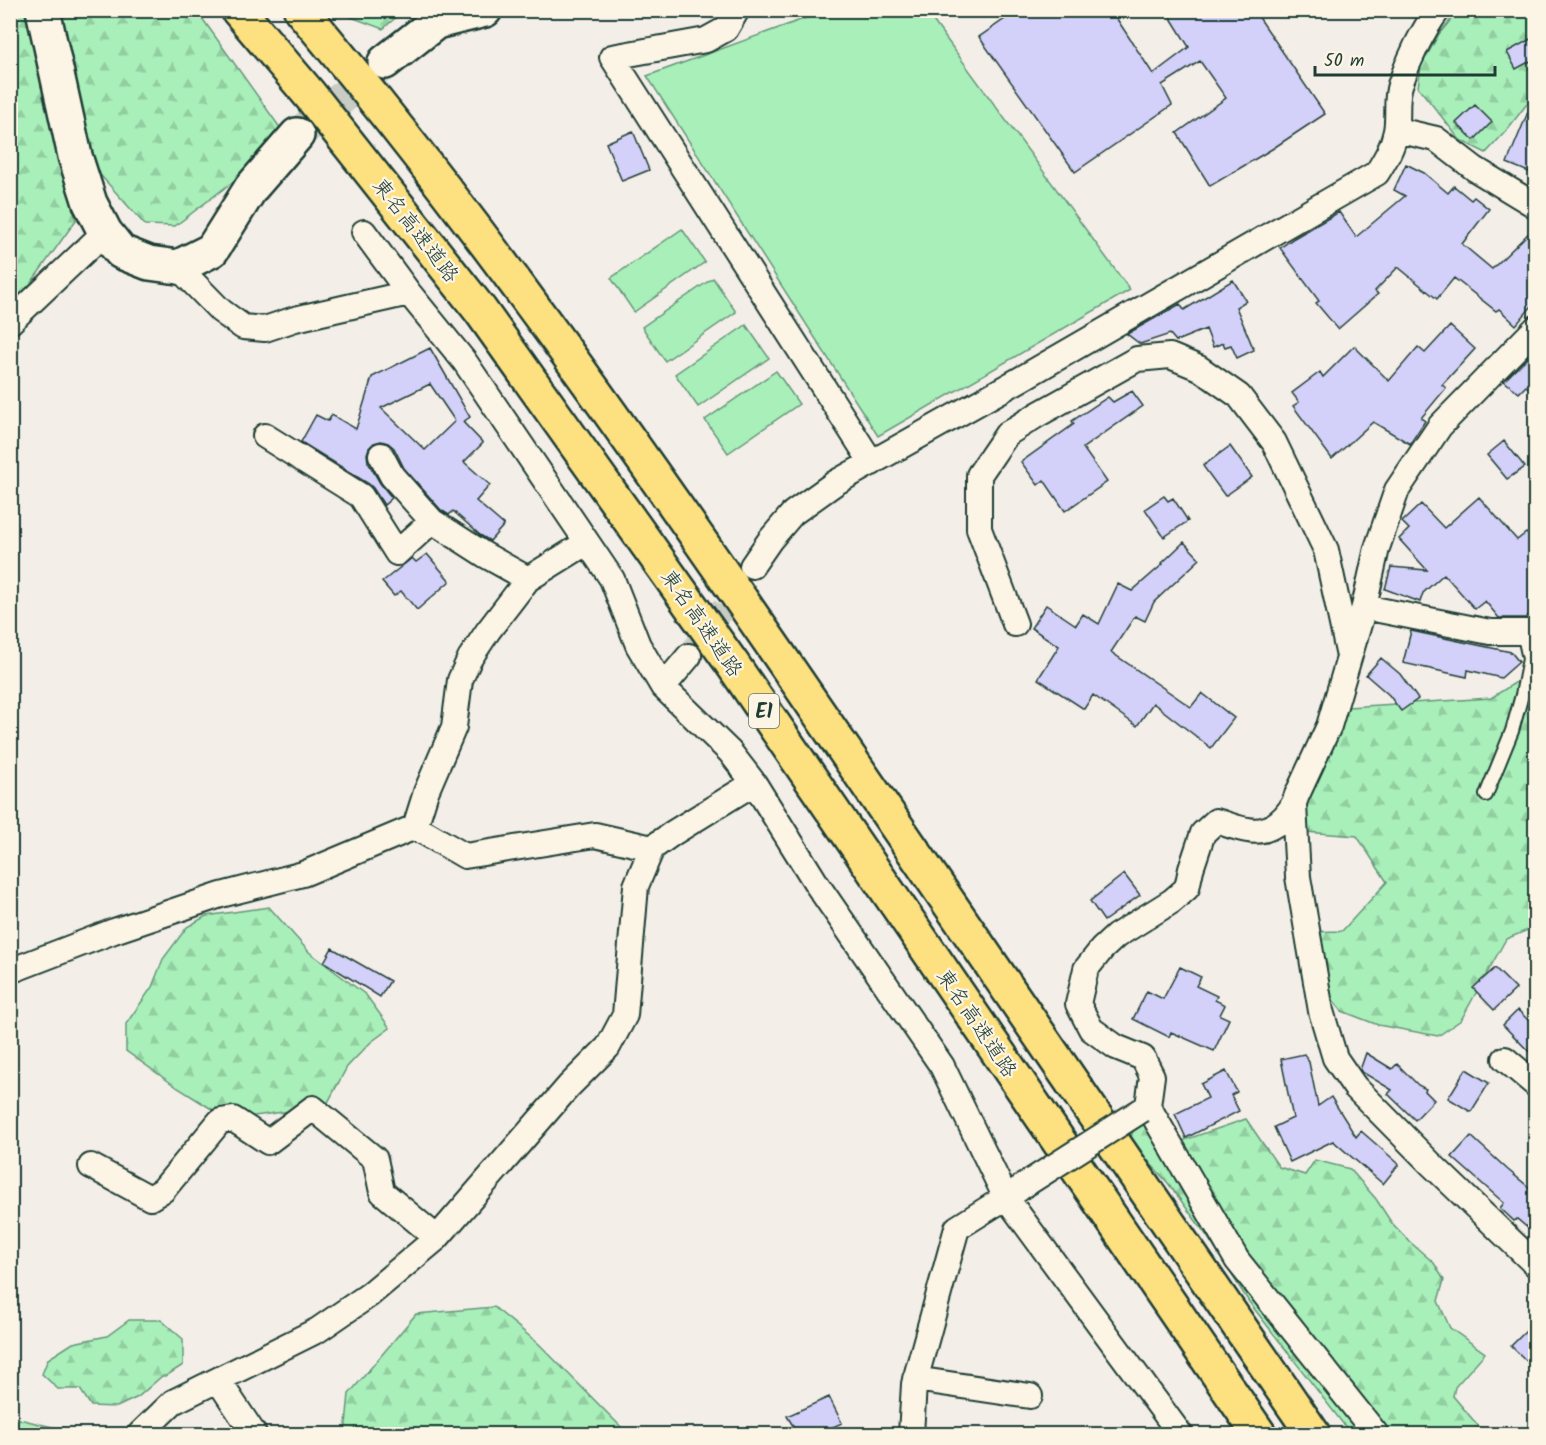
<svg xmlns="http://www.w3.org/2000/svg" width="1546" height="1445" viewBox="0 0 1546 1445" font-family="Kalam,'Klee One',sans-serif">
  <defs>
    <pattern id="forest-firs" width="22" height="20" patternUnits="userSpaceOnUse" patternTransform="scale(1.5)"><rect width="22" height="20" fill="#a9efba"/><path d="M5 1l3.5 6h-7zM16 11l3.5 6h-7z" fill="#91cea0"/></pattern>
  </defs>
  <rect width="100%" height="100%" fill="#f4eee9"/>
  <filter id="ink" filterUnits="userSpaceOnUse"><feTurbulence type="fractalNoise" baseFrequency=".0167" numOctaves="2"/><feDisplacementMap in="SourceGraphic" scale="12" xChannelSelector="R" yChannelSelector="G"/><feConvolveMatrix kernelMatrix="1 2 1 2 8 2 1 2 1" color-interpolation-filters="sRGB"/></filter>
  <g filter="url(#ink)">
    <path fill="#a9efba" stroke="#649677" stroke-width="1.5" d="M828 10 926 11 1130 290 878 436 647 76Z
      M682 229 705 262 634 312 611 278Z
      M713 278 736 312 665 361 642 327Z
      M746 325 769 358 698 407 675 374Z
      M776 371 799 404 728 453 705 420Z"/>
    <path fill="url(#forest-firs)" stroke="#649677" stroke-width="1.5" d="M11 11H29L76 220 11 311Z
      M59 11H197L281 129 261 160 175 226 145 225 94 168Z
      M335 11H403L383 29Z
      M1458 11H1535V102L1530 100 1506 131 1486 153 1460 140 1418 87 1421 66 1439 34Z
      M1535 670V927L1506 939 1461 1020 1438 1036 1378 1025 1342 1011 1308 971V932L1342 931 1387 882 1357 836 1305 832 1297 795 1329 726 1348 707 1491 698Z
      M269 907 309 952 366 995 390 1028 371 1042 347 1067 326 1106 233 1119 210 1108 178 1088 126 1051V1024L152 987 163 959 187 927 206 916Z
      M1146 1117 1176 1143 1246 1119 1279 1167 1305 1175 1315 1160 1350 1169 1376 1199 1391 1222 1410 1242 1434 1263 1444 1280 1438 1301 1450 1328 1485 1353 1455 1387 1453 1396 1485 1434H1351L1249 1302 1207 1236 1168 1183 1130 1141 1134 1127Z
      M494 1307 539 1344 628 1434H345L349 1394 416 1314Z
      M129 1320H161L183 1339V1365L166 1376H162L138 1397 117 1407 91 1406 80 1389H58L42 1374 48 1359 73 1343 107 1336Z
      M11 1417 56 1428 58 1434H11Z"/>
    <path fill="#d3d0f9" stroke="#1f3d34" stroke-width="1.5" fill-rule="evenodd" d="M1018 10H1111L1153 74 1189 47 1166 10H1254L1325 114 1272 149 1210 186 1177 133 1226 98 1200 61 1162 85 1172 105 1075 172 979 37Z
      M1536 36V58L1516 69 1507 52Z
      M1535 95H1536V175L1507 163Z
      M1475 105 1492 122 1474 140 1456 123Z
      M633 131 649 170 622 181 606 143Z
      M1406 164 1424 173 1448 193 1454 186 1471 200 1474 197 1489 209 1462 244 1492 269 1536 226V301L1516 325 1499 309 1496 311 1454 278 1437 299 1398 267 1375 291 1378 294 1338 329 1316 303 1319 301 1280 248 1294 238 1339 212 1356 237 1405 196 1394 190Z
      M1233 280 1246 301 1236 307 1254 350 1237 358 1231 345 1225 347 1223 343 1213 347 1206 329 1176 341 1170 334 1140 344 1127 334 1180 304 1184 310Z
      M1450 326 1475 349 1442 385 1446 388 1421 418 1425 421 1410 444 1373 422 1332 459 1293 406 1299 402 1292 393 1320 372 1323 377 1354 346 1389 381 1418 347 1425 353Z
      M430 348 470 417 463 422 483 443 464 462 490 485 476 501 504 525 490 541 480 535 453 511 449 515 441 510 404 468 394 448 388 443 381 441 374 443 369 448 367 454 368 462 380 483 392 498 384 505 373 488 369 484 301 442 316 415 328 421 332 415 356 429 372 377ZM430 384 455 421 425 450 381 408Z
      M1536 349V394L1526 386 1519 393 1504 381Z
      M1132 391 1143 406 1083 448 1107 482 1065 511 1044 480 1038 485 1021 462 1074 424 1072 421 1108 397 1113 402Z
      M1504 441 1525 467 1507 479 1487 455Z
      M1230 446 1252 477 1225 496 1203 466Z
      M1164 496 1168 501 1173 498 1188 521 1164 537 1145 509Z
      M1479 497 1517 540 1526 533 1527 534 1536 525V609L1525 618H1499L1485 601 1475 609 1444 574 1423 593 1420 602 1385 589 1391 567 1427 570 1399 539 1409 529 1402 522 1421 504 1444 528Z
      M1184 542 1200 559 1154 602 1145 621 1135 616 1111 652 1191 707 1202 693 1234 718 1211 748 1153 703 1137 726 1093 695 1084 709 1038 679 1059 646 1031 628 1046 605 1076 625 1083 614 1099 624 1118 584 1132 591 1163 564 1162 563Z
      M427 554 450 581 417 610 401 591 394 596 382 582 412 558 416 562Z
      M1411 631 1511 652 1519 662 1501 678 1468 670 1467 677 1403 663Z
      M1381 658 1400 674 1418 699 1401 711 1389 695 1366 675Z
      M1124 874 1140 895 1104 921 1090 901Z
      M332 948 390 981 380 997 324 962Z
      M1180 967 1201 977 1196 986 1217 996 1215 1000 1225 1005 1220 1015 1229 1019 1214 1051 1171 1032 1169 1037 1133 1019 1147 991 1163 999Z
      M1495 968 1516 989 1494 1010 1473 988Z
      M1518 1010 1536 1028V1059L1503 1025Z
      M1366 1053 1392 1069 1397 1064 1418 1085 1426 1089 1425 1091 1434 1100 1415 1120 1388 1094 1392 1090 1362 1072 1360 1070Z
      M1304 1054 1309 1062 1318 1106 1331 1097 1356 1137 1361 1131 1399 1164 1383 1184 1333 1141 1290 1162 1274 1127 1293 1118 1281 1059Z
      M1466 1069 1489 1083 1471 1112 1448 1098Z
      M1226 1071 1237 1092 1231 1095 1239 1111 1186 1138 1175 1114 1208 1098 1201 1084Z
      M1471 1136 1508 1170 1536 1193V1235L1517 1219 1514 1221 1500 1208 1504 1203 1452 1157Z
      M1536 1321V1370L1511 1346Z
      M829 1397 842 1423 817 1434H798L787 1416Z"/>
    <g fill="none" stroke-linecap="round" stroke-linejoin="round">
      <path stroke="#c9cbc5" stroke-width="24" stroke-dasharray="24 12" stroke-linecap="butt" d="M689 656 743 580"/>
      <path stroke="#c9cbc5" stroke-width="33" stroke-dasharray="33 16" stroke-linecap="butt" d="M297 135 382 65"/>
      <defs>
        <path id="lane" d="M1486 795 1512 731 1522 695 1529 659 1523 632"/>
        <path id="street" d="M737 10 726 29 706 40 612 57 872 463
          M1397 130 1436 139 1475 169 1536 206
          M364 232 409 293 465 362 612 579 638 645 663 687 730 752 754 783 818 886 942 1066 1005 1196 1180 1434
          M178 267 221 311 243 327 265 329 295 319 409 293
          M10 322 105 232
          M265 436 361 496 397 553 432 521 485 555 528 579 586 543
          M381 455 392 476 432 521
          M752 566 770 540 793 513 835 483 1019 380 1377 173C1385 160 1393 147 1396 131 1399 116 1395 101 1400 85 1408 61 1422 31 1438 10
          M1364 607 1490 632H1529L1536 629
          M1015 624 979 529V475L1007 434 1037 415 1137 359 1170 356 1199 368 1239 396 1274 442 1326 550 1348 652
          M663 687 689 656
          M1294 805 1298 877 1321 1011 1335 1058 1355 1087 1431 1164 1536 1265
          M415 827 426 792 454 727 460 680 470 658 488 631 528 579
          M10 971 114 931 221 895 303 874 415 827 465 856 595 835 652 848
          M1505 1059 1536 1085
          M91 1166 150 1198 163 1190 220 1121 233 1119 268 1142 313 1108 375 1159 382 1192 437 1238
          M915 1379 1030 1396
          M218 1380 254 1434
          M140 1434 173 1402 318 1330 369 1295 437 1238 569 1086 608 1047 625 1015 636 886 652 848 673 833 754 783
          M911 1434 914 1384 957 1228 1019 1189
          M1376 1434 1237 1260 1148 1106 1152 1076 1143 1058 1116 1047 1091 1029 1078 1004 1086 969 1102 949 1116 936 1172 901 1187 888 1191 869 1203 833 1216 821C1227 824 1238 829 1248 830 1271 835 1291 815 1297 795L1329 726 1364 607 1377 548 1397 490 1440 426 1536 328"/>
        <path id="secondary" d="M43 10 75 156 90 203 105 232 121 252 149 263 178 267 212 250 251 188 297 135
          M385 62 436 22 485 10"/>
        <path id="highway" d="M238 10 310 95 480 310 733 665 1259 1434
          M301 10C473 214 626 433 777 652 957 912 1133 1174 1313 1434"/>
      </defs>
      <use href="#lane" stroke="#1f3d34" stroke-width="16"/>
      <use href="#street" stroke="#1f3d34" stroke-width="28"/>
      <use href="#secondary" stroke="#1f3d34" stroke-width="38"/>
      <use href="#highway" stroke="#1f3d34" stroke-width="38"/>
      <use href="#lane" stroke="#fcf5e5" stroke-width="12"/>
      <use href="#street" stroke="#fcf5e5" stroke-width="24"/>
      <use href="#secondary" stroke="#fcf5e5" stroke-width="33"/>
      <use href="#highway" stroke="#fde080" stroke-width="33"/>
      <defs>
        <path id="street-bridge" d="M1023 1186 1142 1110"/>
      </defs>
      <use href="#street-bridge" stroke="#1f3d34" stroke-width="28" stroke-linecap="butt"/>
      <use href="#street-bridge" stroke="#fcf5e5" stroke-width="24"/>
    </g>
  </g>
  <g text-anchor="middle" stroke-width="4.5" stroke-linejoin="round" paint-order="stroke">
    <rect fill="#fcf5e5" stroke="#617469" stroke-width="1.5" x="749" y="694" width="30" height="34" rx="4.5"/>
    <g font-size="20" font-weight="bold" fill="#1f3d34">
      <text x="764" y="718">E1</text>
    </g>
    <g font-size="21" fill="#1f3d34" stroke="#fcf5e5">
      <text transform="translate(416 230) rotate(52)" y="7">東名高速道路</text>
      <text transform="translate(702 623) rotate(55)" y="7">東名高速道路</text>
      <text transform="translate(977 1023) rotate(56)" y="7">東名高速道路</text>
    </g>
  </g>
  <rect width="1546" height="1445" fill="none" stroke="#fcf5e5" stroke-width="36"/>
  <rect x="18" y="18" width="1510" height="1409" fill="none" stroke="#1f3d34" stroke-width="2" filter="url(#ink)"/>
  <path d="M1315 66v9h180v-9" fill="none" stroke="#1f3d34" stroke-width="3"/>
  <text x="1324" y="66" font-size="18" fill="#1f3d34" stroke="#fcf5e5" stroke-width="4.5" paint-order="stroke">50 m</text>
</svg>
